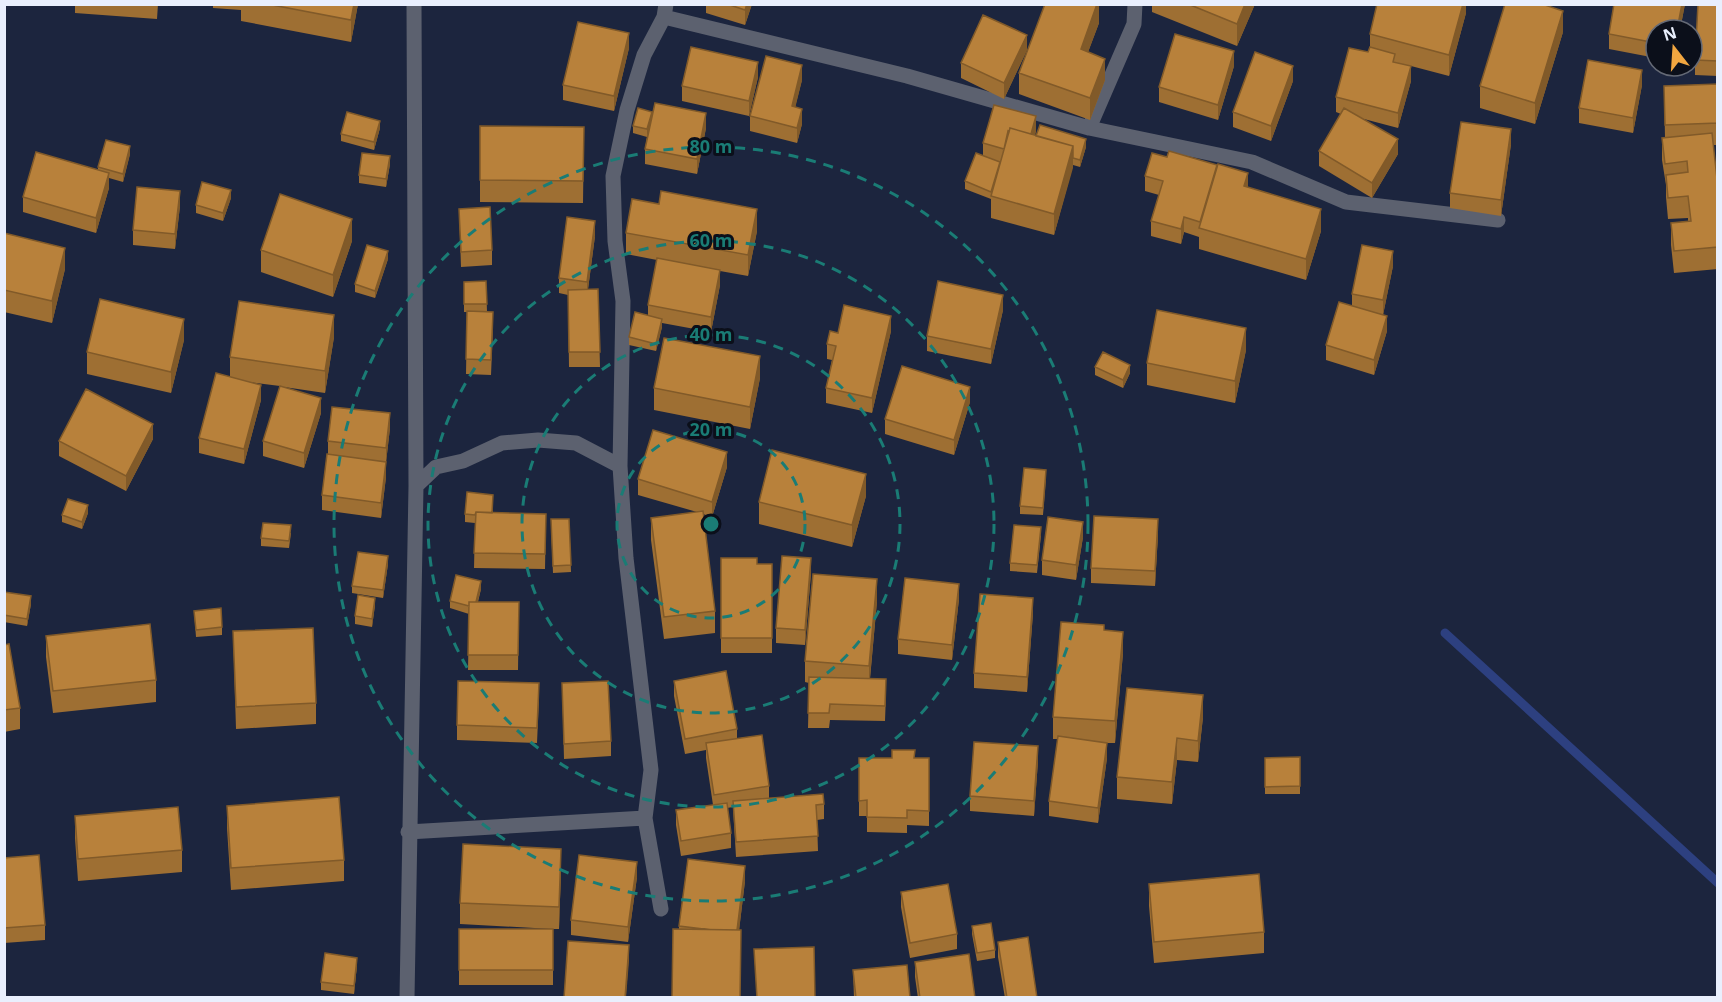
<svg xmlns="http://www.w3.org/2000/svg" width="1722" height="1002" viewBox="0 0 1722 1002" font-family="'Open Sans',sans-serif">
  <rect width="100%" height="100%" fill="#1c253e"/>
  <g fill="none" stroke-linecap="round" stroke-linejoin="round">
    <path stroke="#2d4080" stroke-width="9" d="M1445 633 1718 883"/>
    <path stroke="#5c616f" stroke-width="15" d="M664 17 907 76 1089 128 1252 162 1346 202 1498 220
      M1089 128 1134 24 1135 4
      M416 486 436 467 463 461 502 443 538 440 576 443 620 466
      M645 818 651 770 626 558 620 466 623 301 615 241 613 176 627 110 644 55 664 17 666 4
      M408 832 645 818 661 909
      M407 998 416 486 414 4"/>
  </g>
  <path fill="#9e6f33" d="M75 4H158L157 19 75 13Z
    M213 4H358L351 42 241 21V10L213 8Z
    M706 4H752L745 25 706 13Z
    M1099 4V23L1088 52 1105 80 1090 120 1019 94V73Z
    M1152 4H1255L1237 46 1152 12Z
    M1466 4V13L1449 76 1411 66V81L1398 128 1364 119 1398 154 1372 198 1319 166V151L1341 114 1336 112V97L1368 52 1370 48V34Z
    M1614 4H1685L1680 30H1656V58L1609 49V34Z
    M1718 4V76L1695 75V60Z
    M1563 32 1535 124 1480 108V86Z
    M629 48 614 111 563 100V85Z
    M1027 50 1004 99 961 78V63Z
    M1234 66 1218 120 1159 102V87Z
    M758 77 749 116 682 101V86Z
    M802 80 795 107 802 124 797 143 750 131V116Z
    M1293 81 1271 141 1233 127V112Z
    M1718 84V145H1713L1718 188V269L1674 273 1671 245V223L1688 221V218L1668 219 1666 197V185L1662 160V138H1665L1664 86Z
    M1642 85 1633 133 1579 123V108Z
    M994 105 1036 131 1035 135 1086 147 1080 167 1073 165 1054 235 991 218V199L965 189V181L983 155V143Z
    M652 117 706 128 697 174 645 164V149L647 137 633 133V126Z
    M480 126 584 127 583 203 480 202Z
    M380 128 374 150 341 141V134Z
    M1511 144 1501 216 1450 208V193Z
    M130 154 123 182 109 178V188L96 233 23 212V197L98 170V167Z
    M390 164 386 187 359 183V175Z
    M1145 176 1248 187 1321 231 1306 280 1199 249V237L1184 232 1181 244 1151 236V221L1159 195 1145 191Z
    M231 198 223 221 196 213V205Z
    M180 206 175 249 133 245V230Z
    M459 209 492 250V265L461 267Z
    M757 231 748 276 720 271V285L711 332 662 323V327L656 351 629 345V337L648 315V305L657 260 626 254V233Z
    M4 233 65 269 52 323 4 312Z
    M595 236 588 289H598L600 367H569L568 295 559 293V278Z
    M352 241 333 297 261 272V250Z
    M388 259 375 298 355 292V284Z
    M1393 266 1383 315 1387 331 1374 375 1326 360V345L1352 306V294Z
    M486 281 487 312 493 327 491 375 466 374 467 312H464V282Z
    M1003 310 991 364 927 351V336Z
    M891 331 872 413 826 403V388L832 360 827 359V344L838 333Z
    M334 337 325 393 284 387 321 413 304 468 263 456V441L280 386 248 382 261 400 244 464 199 453V438L230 377V357Z
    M184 340 171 393 87 374V352Z
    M1246 350 1235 403 1147 385V363Z
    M1095 367 1130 373 1123 388 1095 375Z
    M760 378 750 429 654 410V388Z
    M970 402 954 455 885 434V419Z
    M390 428 386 462V477L381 518 322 510V495L328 454V441Z
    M153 439 126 491 59 456V441Z
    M727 467 712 517 703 514 715 611V633L664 639 651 540V518L697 512 638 495V479Z
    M1046 478 1043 515 1020 514V506Z
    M866 496 852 547 759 524V502Z
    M493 502 492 513 546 514 545 569 474 568 475 523 465 522V514Z
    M88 513 82 529 62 522V515Z
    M569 519 571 572 553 573 551 527Z
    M291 533 289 548 261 546V538Z
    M1158 534 1155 586 1091 583V568Z
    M1041 535 1037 573 1010 571V563Z
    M1083 537 1076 580 1042 575V560Z
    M721 558 757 564H772V653H721Z
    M388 564 383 598 352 593V586Z
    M811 573 805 645 776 643V628Z
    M481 589 478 602H519L518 670H468L469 614 450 608V601Z
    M4 592 31 604 27 626 4 622Z
    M959 599 952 660 898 654V639Z
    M877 601 870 679 886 694 885 721 830 720 829 728H808L809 683 805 682V661Z
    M375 605 372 627 355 624V616Z
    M194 611 222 627V635L196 637Z
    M1033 613 1027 692 974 688V673Z
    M233 631 316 703V724L236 729Z
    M46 636 156 680V702L53 713 46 657Z
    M4 645 20 708V729L4 732Z
    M1123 653 1115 743H1106L1107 758 1098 823 1049 816V801L1058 739H1053V717Z
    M674 681 737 729V739L769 786V798L824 804V819L817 820 818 851 736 857 733 807 727 808 731 833V848L681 856 676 825V810L713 805 706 758V750L685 754 674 696Z
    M562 683 611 741V756L564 759Z
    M539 698 537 743 457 740V725Z
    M1203 717 1198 762 1177 760 1172 804 1117 799V777Z
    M1300 757V794H1265V758Z
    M859 758H929V826L907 825V833L867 832V816H859Z
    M1038 761 1034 816 970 811V796Z
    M227 806 344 860V881L231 890 227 828Z
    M75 816 182 850V872L78 881 75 838Z
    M4 858 45 925V940L4 943Z
    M561 870 559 929H553V985H459V929H552L460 924V903Z
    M637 877 628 942 571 935V920Z
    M745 881 739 930H679V926Z
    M1149 884 1264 932V953L1154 963 1149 906Z
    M901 892 957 934V949L910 958 901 907Z
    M972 926 995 950V958L977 961 972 934Z
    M998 942 1037 998H1005L998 957Z
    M915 962 975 998H918L915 977Z
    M357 965 354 994 321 990V982Z
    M853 970 910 998H854Z"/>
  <path fill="#815a29" d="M354 4H358L351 42V20Z
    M747 4H752L745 25V10Z
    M1097 4H1099V23L1081 71V49Z
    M1245 4H1255L1237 46V24Z
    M1463 4H1466V13L1449 76V55Z
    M1682 4H1685L1680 30H1677Z
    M1563 11V32L1535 124V103Z
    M629 33V48L614 111V96Z
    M1027 35V50L1004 99V83Z
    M1234 51V66L1218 120V105Z
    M1105 59V80L1090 120V98Z
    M758 62V77L749 116V101Z
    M802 65V80L792 121V106Z
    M1293 66V81L1271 141V126Z
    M1411 66V81L1398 128V113Z
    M1642 70V85L1633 133V118Z
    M802 109V124L797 143V128Z
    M652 112V119L647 137V129Z
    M706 113V128L697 174V159Z
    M1036 116V131L1030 152V137Z
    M380 121V128L374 150V142Z
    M1511 129V144L1501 216V200Z
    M1086 139V147L1080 167V160Z
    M1398 139V154L1372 198V183Z
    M130 146V154L123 182V174Z
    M1073 146V168L1054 235V214Z
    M390 156V164L386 187V179Z
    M109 173V188L96 233V218Z
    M1248 173V195L1244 186Z
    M231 190V198L223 221V213Z
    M180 191V206L175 249V234Z
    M757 209V231L748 276V255Z
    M1321 209V231L1306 280V259Z
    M1184 217V232L1181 244V229Z
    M352 219V241L333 297V275Z
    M595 221V236L587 297V282Z
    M65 248V269L52 323V301Z
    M388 251V259L375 298V291Z
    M1393 251V266L1383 315V300Z
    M720 270V285L711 332V317Z
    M1003 295V310L991 364V349Z
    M334 315V337L325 393V371Z
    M891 316V331L872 413V398Z
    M1387 316V331L1374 375V360Z
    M184 319V340L171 393V372Z
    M662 319V327L656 351V344Z
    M1246 328V350L1235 403V381Z
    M760 356V378L750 429V407Z
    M1130 365V373L1123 388V380Z
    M261 385V400L244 464V449Z
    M970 387V402L954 455V440Z
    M321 398V413L304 468V453Z
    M390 413V428L386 463V448Z
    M153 424V439L126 491V476Z
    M727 452V467L712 517V502Z
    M386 462V477L381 518V503Z
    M866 474V496L852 547V525Z
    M88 505V513L82 529V522Z
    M1158 519V534L1155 586V571Z
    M1083 522V537L1076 580V565Z
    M388 556V564L383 598V590Z
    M811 558V573L805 645V630Z
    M877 579V601L869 688V666Z
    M481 581V589L474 615V607Z
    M959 584V599L952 660V645Z
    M31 596V604L27 626V619Z
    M375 598V605L372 627V619Z
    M1033 598V613L1027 692V677Z
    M1123 632V653L1115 743V721Z
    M1203 695V717L1198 762V741Z
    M1177 738V760L1172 804V782Z
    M1107 743V758L1098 823V808Z
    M1038 746V761L1034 816V801Z
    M561 849V870L559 929V907Z
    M637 862V877L628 942V927Z
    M745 866V881L737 948V933Z
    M629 945V961L626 998H625Z
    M357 958V965L354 994V986Z"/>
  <path fill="#b8813b" stroke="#815a29" stroke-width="1.5" d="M267 4H354L351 20Z
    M727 4H747L745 10Z
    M1045 4H1097L1081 49 1105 59 1090 98 1019 73Z
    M1188 4H1245L1237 24Z
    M1377 4H1463L1449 55 1370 34Z
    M1505 4H1542L1563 11 1535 103 1480 86Z
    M1614 4H1682L1677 30H1656V43L1609 34Z
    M1698 4H1718V61L1695 60Z
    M983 15 1027 35 1004 83 961 63Z
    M578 22 629 33 614 96 563 85Z
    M1175 34 1234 51 1218 105 1159 87Z
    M691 47 758 62 749 101 682 86Z
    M1370 47 1395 54 1393 62 1411 66 1398 113 1336 97 1349 48 1368 52Z
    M1255 52 1293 66 1271 126 1233 112Z
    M766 56 802 65 792 106 802 109 797 128 750 116Z
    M1588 60 1642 70 1633 118 1579 108Z
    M1718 84V123L1665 125 1664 86Z
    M655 103 706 113 697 159 645 149Z
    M994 105 1036 116 1031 134 1010 128 1009 132 1008 131 1004 149 983 143Z
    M638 108 652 112 647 129 633 126Z
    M1344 108 1398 139 1372 183 1319 151Z
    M347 112 380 121 374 142 341 134Z
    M1461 122 1511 129 1501 200 1450 193Z
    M1040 125 1086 139 1080 160 1073 158V146L1036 136Z
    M480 126 584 127 583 181 480 180Z
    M1010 128 1073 146 1054 214 991 196Z
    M1712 133 1718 188V247L1674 251 1671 223 1691 221 1688 196 1668 198 1666 175 1688 172 1687 161 1665 164 1662 138Z
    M106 140 130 146 123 174 98 167Z
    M1169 151 1217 165 1200 222 1184 217 1181 229 1151 221 1163 181 1145 176 1152 153 1167 157Z
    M36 152 109 173 96 218 23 197Z
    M362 153 390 156 386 179 359 175Z
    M976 153 1000 162 991 192 965 181Z
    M1218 164 1248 173 1244 186 1321 209 1306 259 1199 228Z
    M202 182 231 190 223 213 196 205Z
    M137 187 180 191 175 234 133 230Z
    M661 191 757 209 748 255 626 233 632 199 659 204Z
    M280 194 352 219 333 275 261 250Z
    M490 207 492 250 461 252 459 209Z
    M567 217 595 221 587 282 559 278Z
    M4 233 65 248 52 301 4 290Z
    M367 245 388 251 375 291 355 284Z
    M1362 245 1393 251 1383 300 1352 294Z
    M657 258 720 270 711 317 648 305Z
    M486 281 487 304H464V282Z
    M938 281 1003 295 991 349 927 336Z
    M598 289 600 352H569L568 290Z
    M100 299 184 319 171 372 87 352Z
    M239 301 334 315 325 371 230 357Z
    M1339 302 1387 316 1374 360 1326 345Z
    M844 305 891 316 872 398 826 388 836 346 827 344 830 331 838 333Z
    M1157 310 1246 328 1235 381 1147 363Z
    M467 311 493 312 491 360 466 359Z
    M635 312 662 319 656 344 629 337Z
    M664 338 760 356 750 407 654 388Z
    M1103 352 1130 365 1123 380 1095 367Z
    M902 366 970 387 954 440 885 419Z
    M216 373 261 385 244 449 199 438Z
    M280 386 321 398 304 453 263 441Z
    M86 389 153 424 126 476 59 441Z
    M332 407 390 413 386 448 328 441Z
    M653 430 727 452 712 502 638 479Z
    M772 450 866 474 852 525 759 502Z
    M327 454 386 462 381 503 322 495Z
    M1024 468 1046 470 1043 508 1020 506Z
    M467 492 493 495 492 513 476 512 475 515 465 514Z
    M68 499 88 505 82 522 62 515Z
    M703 511 715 611 664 617 651 518Z
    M476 512 546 514 545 554 474 553Z
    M1094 516 1158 519 1155 571 1091 568Z
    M1048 517 1083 522 1076 565 1042 560Z
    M551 519H569L571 565 553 566Z
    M263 523 291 525 289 541 261 538Z
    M1014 525 1041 527 1037 565 1010 563Z
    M358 552 388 556 383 590 352 586Z
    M782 556 811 558 805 630 776 628Z
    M721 558H757V564H772V638H721Z
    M813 574 877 579 869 666 805 661Z
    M456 575 481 581 476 602H469V606L450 601Z
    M905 578 959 584 952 645 898 639Z
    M4 592 31 596 27 619 4 615Z
    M980 594 1033 598 1027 677 974 673Z
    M358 595 375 598 372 619 355 616Z
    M469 602H519L518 655H468Z
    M221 608 222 627 196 630 194 611Z
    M1061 622 1104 625V630L1123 632 1115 721 1053 717Z
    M150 624 156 680 53 691 46 636Z
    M313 628 316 703 236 707 233 631Z
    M9 644 20 708 4 710V645Z
    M726 671 737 729 685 739 674 681Z
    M809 677 886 679 885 706 830 704 829 713H808Z
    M458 681 539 683 537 728 457 725Z
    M608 681 611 741 564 744 562 683Z
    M1127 688 1203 695 1198 741 1177 738 1172 782 1117 777Z
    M762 735 769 786 714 795 706 743Z
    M1058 736 1107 743 1098 808 1049 801Z
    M974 742 1038 746 1034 801 970 796Z
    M892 750H915L914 758H929V811L907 810V818L867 817V800L859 801V758H892Z
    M1300 757V786L1265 787V758Z
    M823 794 824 804 816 805 818 836 736 842 733 801Z
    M339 797 344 860 231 868 227 806Z
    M727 803 731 833 681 841 676 810Z
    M178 807 182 850 78 859 75 816Z
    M463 844 561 849 559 907 460 903Z
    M39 855 45 925 4 928V858Z
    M579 855 637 862 628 927 571 920Z
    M688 859 745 866 737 930H712L679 926Z
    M1259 874 1264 932 1154 942 1149 884Z
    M948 884 957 934 910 943 901 892Z
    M991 923 995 950 977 953 972 926Z
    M459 929H553V970H459Z
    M673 929 741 930 740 998H672Z
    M1028 937 1037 998H1007L998 942Z
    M568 941 629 945 625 998H564Z
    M814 947 815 998H757L754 949Z
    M325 953 357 958 354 986 321 982Z
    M969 954 975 998H920L915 962Z
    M907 965 910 998H856L853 970Z"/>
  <g fill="none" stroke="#1a7c75" stroke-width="3" stroke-dasharray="10 8">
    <circle cx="711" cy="524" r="94"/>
    <circle cx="711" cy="524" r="189"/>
    <circle cx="711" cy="524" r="283"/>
    <circle cx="711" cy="524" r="377"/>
  </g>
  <circle cx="711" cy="524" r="9" fill="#1a7c75" stroke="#0b0f1a" stroke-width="3"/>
  <g font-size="18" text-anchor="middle" font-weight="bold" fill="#1a7c75" stroke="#0b0f1a" stroke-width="6" stroke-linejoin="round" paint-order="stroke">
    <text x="711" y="153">80 m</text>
    <text x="711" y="247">60 m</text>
    <text x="711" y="341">40 m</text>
    <text x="711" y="436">20 m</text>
  </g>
  <rect width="1722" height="1002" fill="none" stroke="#e9effd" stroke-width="12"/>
  <g transform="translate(1674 48) rotate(343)"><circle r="28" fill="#0b0f1a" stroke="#646975" stroke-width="1.5"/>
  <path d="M0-4.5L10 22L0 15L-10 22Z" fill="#f1a640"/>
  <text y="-9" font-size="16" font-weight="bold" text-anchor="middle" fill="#e9effd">N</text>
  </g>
</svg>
